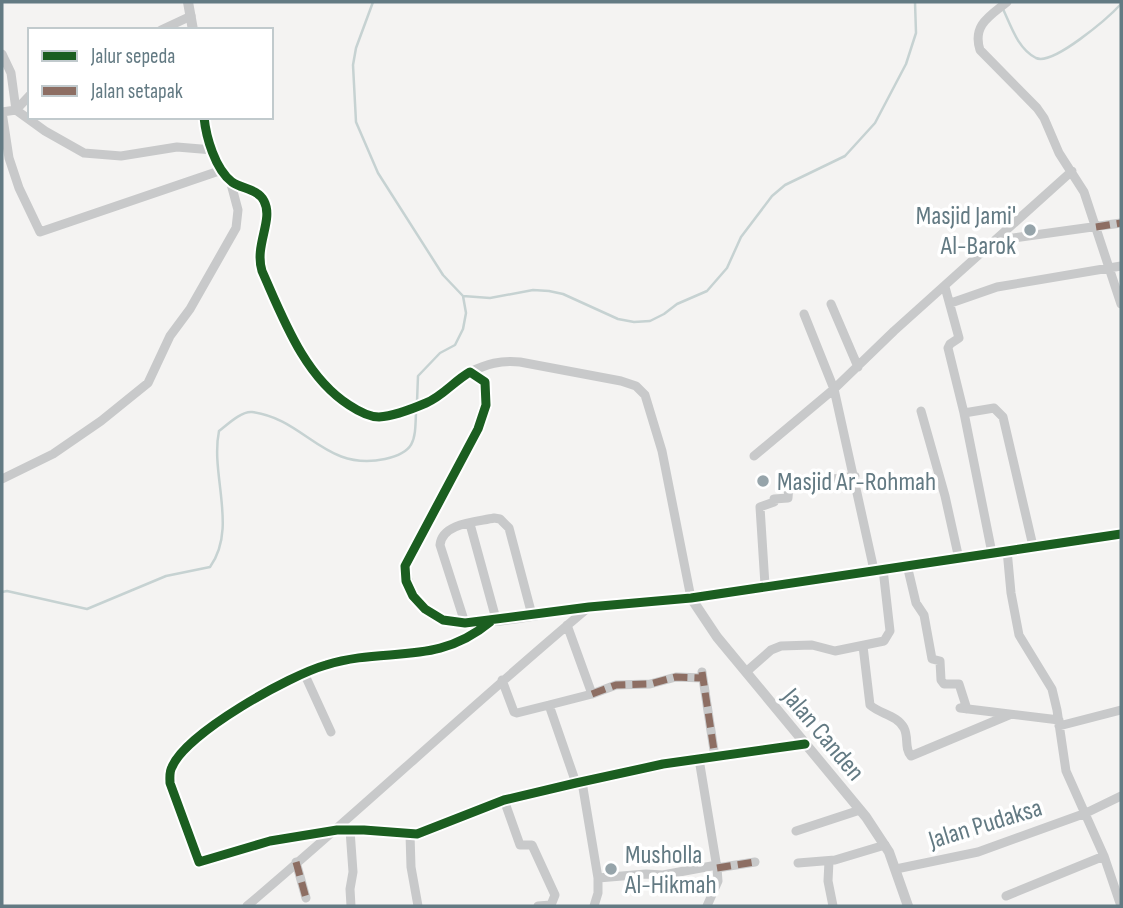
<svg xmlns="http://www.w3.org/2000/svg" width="1123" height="908" viewBox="0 0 1123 908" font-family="'Sofia Sans Condensed',sans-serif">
  <rect width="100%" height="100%" fill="#f4f3f2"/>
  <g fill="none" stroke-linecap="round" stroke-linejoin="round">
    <path stroke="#c6d2d2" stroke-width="2.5" d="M373 2 356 48 353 65 356 122 378 173 443 275 463 296 466 313 463 329 455 345 440 353 418 376 417 402
      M1003 9C1011 26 1018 49 1036 58 1053 66 1109 17 1121 4
      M463 296 490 298 533 290 549 291 563 294 618 319 634 322 650 321 664 314 677 304 707 291 727 268 741 237 772 196 785 185 845 156 875 123 906 64 916 33 915 2
      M2 592 7 591 87 609 166 576 210 567C238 528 210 475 219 431 227 425 241 411 252 412 306 419 324 472 385 459 416 452 415 440 416 412"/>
    <path stroke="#c8c9ca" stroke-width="9" d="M1007 2C990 16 972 25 980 50L1037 108 1044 118 1059 153 1084 192 1121 304
      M161 30 191 16
      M2 54 11 73 16 110 45 131 84 153 121 156 177 147 213 150
      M2 112 9 158 19 188 40 232 222 170
      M2 112 16 110 30 95
      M999 240 1121 223
      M945 287 959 338 950 344 948 348 964 413 992 553
      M951 303 997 287 1121 266
      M831 304 858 367
      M804 314 834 389 874 570
      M470 372C487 364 500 360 520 362L621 381 636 386 645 395 662 451 691 598 1121 534
      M921 411 945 496 959 559
      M964 413 994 408 1003 417 1033 546
      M754 456 834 389 894 331 1072 171
      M2 479 53 454 101 421 148 383 170 336 190 309 236 228 238 210 230 180
      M470 524 496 619
      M1007 550 1011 593 1019 635 1052 689 1057 710 1066 771 1104 856 1121 906
      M907 565 916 603 924 615 932 659 940 661 941 680 944 684H959L967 709
      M765 585 760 507 774 502V499L788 498 789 485 855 476
      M491 621C438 665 390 649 330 664 294 672 186 734 171 767 169 772 170 778 170 783L199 862 270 841 337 830H364L417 834 504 800 576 783 663 764 805 744
      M465 623 440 545C442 523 476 522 494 518L500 519 509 528 532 615
      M567 625 592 694 549 705 576 783
      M863 646 870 705C880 714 897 715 904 728 909 738 904 748 911 756L1009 715
      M702 672 715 757
      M746 672 771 650 781 646 812 645 835 651 884 641 890 631 883 569
      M304 673 331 732
      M502 680 514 712 517 713 549 705
      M592 694 616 685 650 684 676 677 703 678
      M960 708 1059 720
      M1059 726 1121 710
      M699 759 717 868 718 881 707 906
      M582 782 598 878V893L594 906
      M504 800 520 845H532L555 895 551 905 538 906
      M350 830 353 872 350 889 351 906
      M796 831 860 810
      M410 834 411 867 418 906
      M829 861 828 881 833 906
      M296 862 306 898
      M798 863 835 860 885 845
      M717 868 755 862
      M896 869 978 852 1086 813 1121 796
      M598 878 646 874 663 875 717 865
      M1006 896 1104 856
      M247 906C363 808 473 704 589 607"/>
    <path stroke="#c8c9ca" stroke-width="10" d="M188 2 193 30
      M204 117C206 137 215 169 232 182 242 189 258 189 264 201 274 220 254 245 262 271 283 318 304 376 349 405 358 411 368 417 379 417 394 416 412 409 426 403 443 396 454 381 470 372L485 382 486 405 478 429 405 566C407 590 420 612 443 620 473 630 554 611 588 607 622 603 657 601 691 598L717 637 866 817 889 852 908 906"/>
    <path stroke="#8d6e63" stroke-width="7" stroke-dasharray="14 7" stroke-linecap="butt" d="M1096 227 1121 223
      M702 672 715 757
      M592 694 616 685 650 684 676 677 703 678
      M296 862 306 898
      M717 868 755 862"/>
    <defs>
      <path id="cycleway" d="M204 117C206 137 215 169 232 182 242 189 258 189 264 201 274 220 254 245 262 271 283 318 304 376 349 405 358 411 368 417 379 417 394 416 412 409 426 403 443 396 454 381 470 372L485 382 486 405 478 429 405 566 406 581 413 596 425 609 443 620 465 623 589 607 691 598 1121 534
        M490 622C436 667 386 646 326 665 290 675 186 733 172 767 169 772 170 778 170 783L199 862 270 841 337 830H364L417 834 504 800 576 783 663 764 805 744"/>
    </defs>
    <use href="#cycleway" stroke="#fff" stroke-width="13"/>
    <use href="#cycleway" stroke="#1b5e20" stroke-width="9"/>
  </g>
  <g fill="#96a4aa" stroke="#fff" stroke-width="2.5">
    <circle cx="1030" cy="230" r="7"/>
    <circle cx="763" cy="481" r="7"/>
    <circle cx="611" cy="869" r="7"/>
  </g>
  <g text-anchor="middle" stroke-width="7" stroke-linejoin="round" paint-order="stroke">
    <g font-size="26" fill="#637a83" stroke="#fff" text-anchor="start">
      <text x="1016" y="224" text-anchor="end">Masjid Jami'<tspan x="1016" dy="30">Al-Barok</tspan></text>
      <text x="777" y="490">Masjid Ar-Rohmah</text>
      <text x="625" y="863">Musholla<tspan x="625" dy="30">Al-Hikmah</tspan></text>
    </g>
    <g font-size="26" fill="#637a83" stroke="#fff">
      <text transform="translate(824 734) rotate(50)" y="9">Jalan Canden</text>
      <text transform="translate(985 823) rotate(-17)" y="9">Jalan Pudaksa</text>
    </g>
  </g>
  <rect width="1123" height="908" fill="none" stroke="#637a83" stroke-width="7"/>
  <rect x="28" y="28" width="245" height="91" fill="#ffffff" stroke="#c1cacd" stroke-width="2"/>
  <rect x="42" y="51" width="35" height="10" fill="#1b5e20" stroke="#c1cacd" stroke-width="2"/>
  <text x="91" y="63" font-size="21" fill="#637a83">Jalur sepeda</text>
  <rect x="42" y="86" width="35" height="10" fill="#8d6e63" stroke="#c1cacd" stroke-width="2"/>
  <text x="91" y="98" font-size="21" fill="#637a83">Jalan setapak</text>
</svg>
